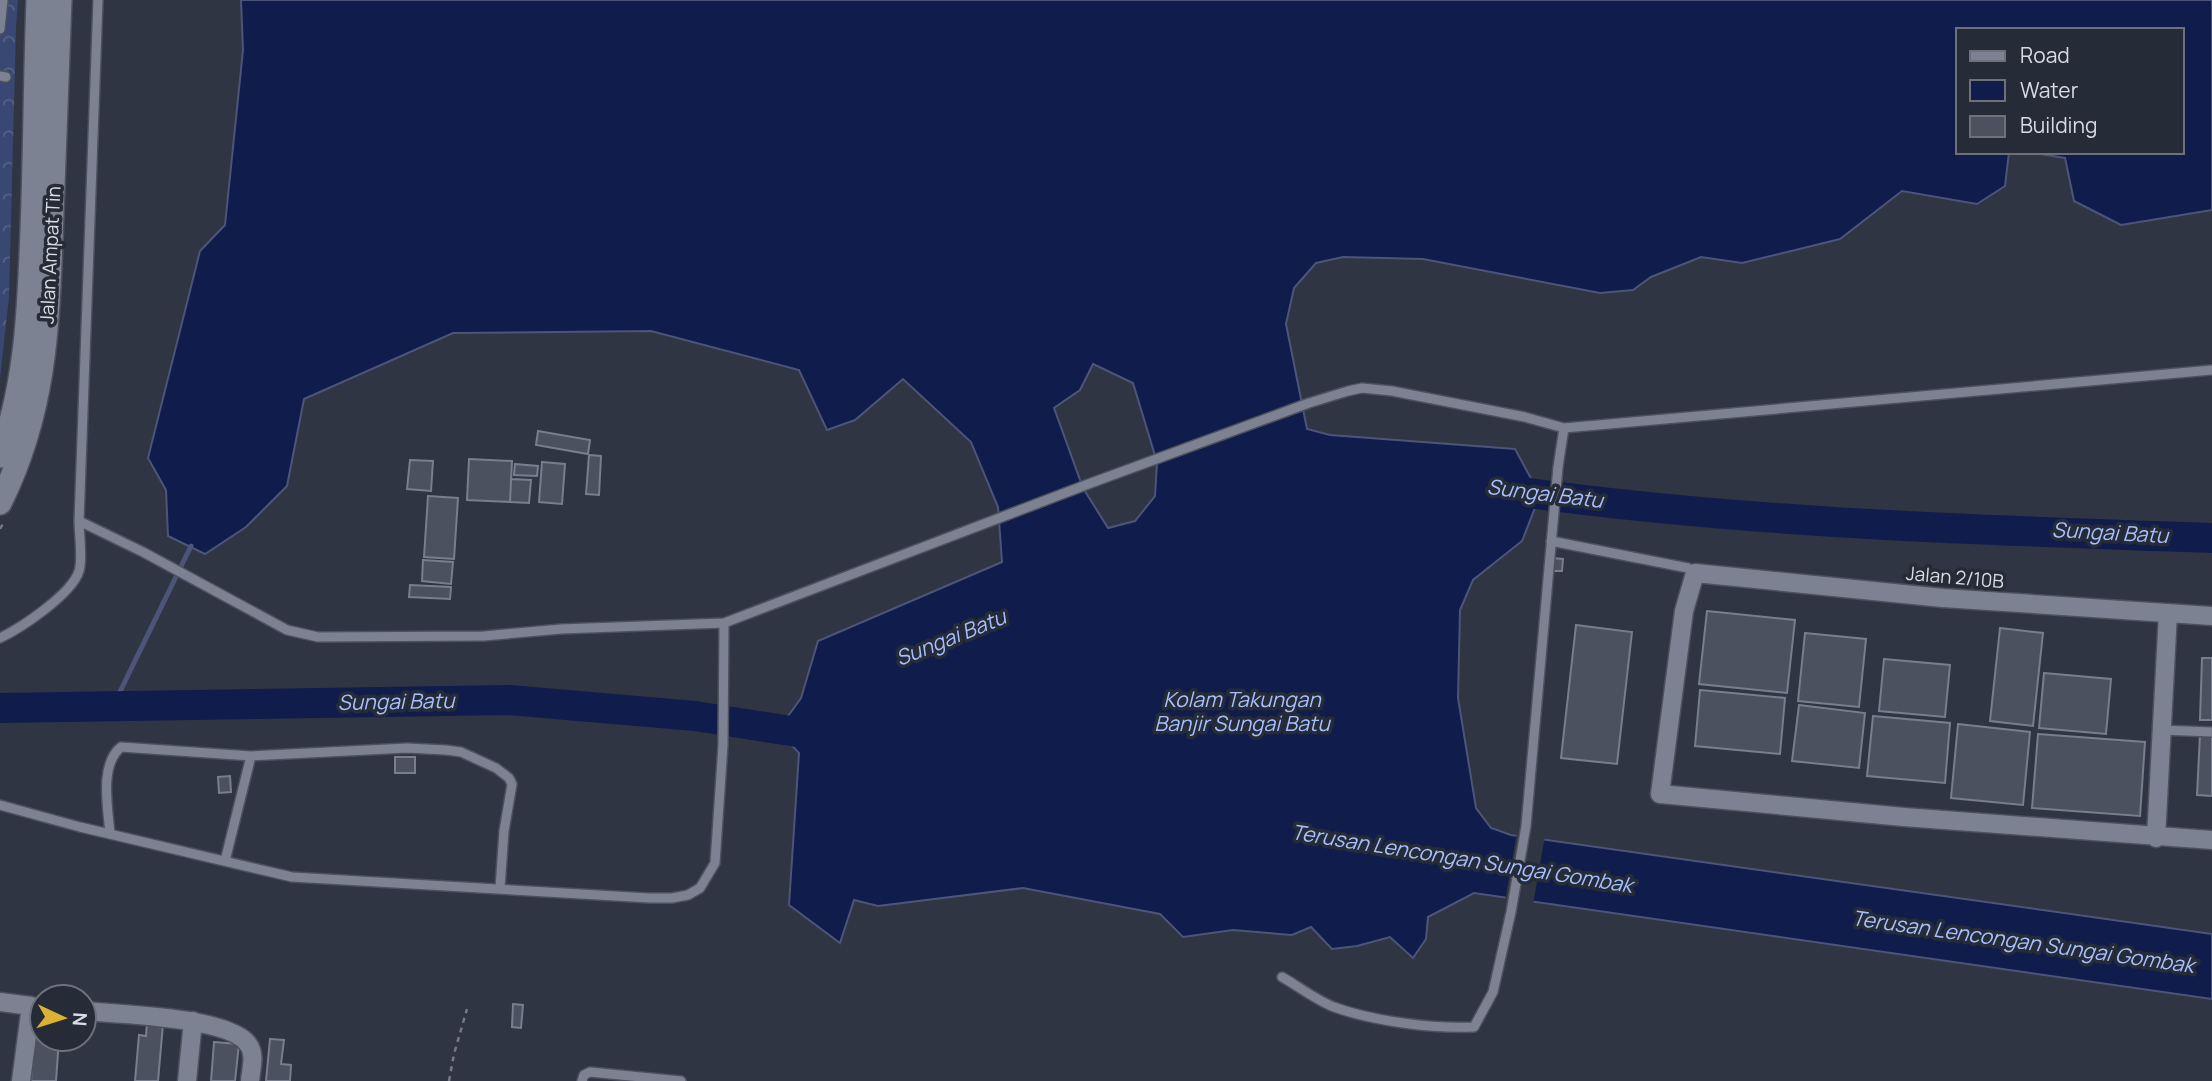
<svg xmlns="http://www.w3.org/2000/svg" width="2212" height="1081" viewBox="0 0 2212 1081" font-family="Manrope,sans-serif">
  <defs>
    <pattern id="park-crowns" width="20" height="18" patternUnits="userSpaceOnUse" patternTransform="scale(1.75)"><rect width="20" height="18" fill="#394872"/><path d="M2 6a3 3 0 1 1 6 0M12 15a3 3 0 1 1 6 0" fill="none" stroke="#556286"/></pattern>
  </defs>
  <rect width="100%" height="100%" fill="#303543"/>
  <path fill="url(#park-crowns)" d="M0 0H18L16 27 9 297 0 378Z"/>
  <path fill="#101c4b" stroke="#4c5579" stroke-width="2" fill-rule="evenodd" d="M241 0H2212V210L2121 225 2074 201 2065 158 2028 152H2182V30H1958V152H2009L2005 186 1977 204 1902 191 1840 239 1742 263 1701 257 1651 277 1633 290 1600 293 1423 259 1343 257 1316 263 1294 288 1286 324 1307 429 1330 435 1515 449 1540 495 1522 541 1473 580 1460 610 1458 698 1476 808 1491 828 1511 835 2212 934V999L1474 893 1428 917 1426 939 1413 958 1390 937 1357 946 1332 949 1311 927 1292 935 1233 930 1183 937 1160 914 1023 888 878 906 854 900 840 943 789 905 799 753 778 730 801 698 818 641 1002 562 998 507 971 442 903 379 855 420 827 430 799 370 651 331 453 333 304 399 287 486 246 527 205 554 168 536 166 490 148 458 200 251 225 225 243 50ZM1093 364 1133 383 1157 462 1155 496 1135 521 1108 528 1083 488 1054 408 1080 390Z"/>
  <path fill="#303543" d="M1517 832 1545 836 1533 905 1505 901Z"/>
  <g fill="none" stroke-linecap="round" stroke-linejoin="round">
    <path stroke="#4c5579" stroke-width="5" d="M113 706 191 546"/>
    <path stroke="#101c4b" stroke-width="30" d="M1500 489C1736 523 1975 530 2212 538
      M0 708 509 700 695 716 797 732 812 717"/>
  </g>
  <path fill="#4b515f" stroke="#787e8e" stroke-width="2" d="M538 431 590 440 588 454 536 445Z
    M589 455 601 456 599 495 586 494Z
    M469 459 512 461 510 502 467 500Z
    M410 460 433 461 431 491 407 489Z
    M542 462 565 464 562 504 539 502Z
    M515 464 538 466 537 476 514 475Z
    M511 479 531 480 529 503 510 502Z
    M428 496 458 498 454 559 424 557Z
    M1552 558 1563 559 1562 571H1551Z
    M423 560 453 562 451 584 422 581Z
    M410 585 451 587 450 599 409 597Z
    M1707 611 1795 620 1787 693 1699 684Z
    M1576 625 1632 632 1617 764 1561 758Z
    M2000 628 2043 633 2033 726 1990 721Z
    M1805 633 1866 639 1859 707 1798 701Z
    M2202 658H2212V720H2200Z
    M1884 659 1950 665 1945 717 1879 711Z
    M2044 673 2111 679 2106 734 2039 728Z
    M1700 690 1785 698 1780 754 1695 746Z
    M1799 705 1865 713 1859 768 1792 761Z
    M1873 716 1950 723 1945 783 1867 776Z
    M1958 724 2030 732 2023 805 1951 798Z
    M2038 734 2145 742 2140 816 2032 808Z
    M2200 735 2212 736V796L2197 795Z
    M395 757H415V773H395Z
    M230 776 231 792 219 793 218 777Z
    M513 1004 523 1005 521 1028 512 1027Z
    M37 1010H42V1039H59L56 1081H31Z
    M147 1022 163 1024 158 1081H135L139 1035 146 1036Z
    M270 1039 284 1040 281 1064 291 1065 290 1081H266Z
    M214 1042 239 1044 235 1081H211Z"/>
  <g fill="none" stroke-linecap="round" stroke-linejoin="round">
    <defs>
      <path id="service" d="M98 0 79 521 143 552 287 630 318 637 484 636 561 629 724 623 1091 483 1309 403 1348 391 1362 388 1392 391 1525 417 1564 428 2212 370
        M0 29 3 0
        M0 76 6 77
        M1551 541 1688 568 1695 573
        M0 638C21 628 72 594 79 571 83 560 79 534 79 521
        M2161 730 2212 732
        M0 805 80 827 292 877 649 898H672L688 895 700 888 715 863 723 745 724 623
        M110 834C108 808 99 765 121 747L251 756 407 748 446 750 461 752 496 768 509 778 512 784 504 831 500 888
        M225 861 251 756
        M1282 977C1298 986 1316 1000 1334 1007 1372 1021 1433 1029 1474 1027L1493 992 1511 912 1526 826 1558 467 1564 428
        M582 1081 584 1075 590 1072 681 1081"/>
      <path id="minor" d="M2212 616 1943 598 1695 573 1684 611 1660 794 1904 817 2212 840
        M2156 838 2168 613
        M0 1002 31 1006 21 1081
        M84 1011C117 1014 229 1017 248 1044 256 1054 251 1069 250 1081
        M187 1081 193 1021"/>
      <path id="tertiary" d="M0 456C27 382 29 307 32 230 35 153 35 77 38 0
        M0 503C48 406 48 318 52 213 55 142 58 71 60 0"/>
    </defs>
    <use href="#service" stroke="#4d515d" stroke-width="12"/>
    <use href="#minor" stroke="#4d515d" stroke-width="21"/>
    <use href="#tertiary" stroke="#4d515d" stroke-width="26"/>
    <path stroke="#767a86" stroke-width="2.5" stroke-dasharray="5 5" stroke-linecap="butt" d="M0 529 4 522
      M449 1081 454 1054 467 1009"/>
    <use href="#service" stroke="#7c8292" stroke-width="9"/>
    <use href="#minor" stroke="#7c8292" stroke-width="18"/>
    <use href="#tertiary" stroke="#7c8292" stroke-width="23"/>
  </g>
  <g text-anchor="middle" stroke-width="7" stroke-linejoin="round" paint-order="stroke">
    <g font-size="19" fill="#d7dbe3" stroke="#262b38">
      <text transform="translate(50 255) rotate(-87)" y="7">Jalan Ampat Tin</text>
      <text transform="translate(1955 577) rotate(5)" y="7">Jalan 2/10B</text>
    </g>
    <g font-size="21" font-style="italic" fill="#a7bfff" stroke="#262b38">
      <text transform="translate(1545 494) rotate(7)" y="7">Sungai Batu</text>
      <text transform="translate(2110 533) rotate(3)" y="7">Sungai Batu</text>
      <text transform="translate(951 638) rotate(-22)" y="7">Sungai Batu</text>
      <text x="1242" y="707">Kolam Takungan<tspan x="1242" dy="24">Banjir Sungai Batu</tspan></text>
      <text transform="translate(396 702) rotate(-1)" y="7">Sungai Batu</text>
      <text transform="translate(1462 859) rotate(9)" y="7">Terusan Lencongan Sungai Gombak</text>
      <text transform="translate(2023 942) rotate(8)" y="7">Terusan Lencongan Sungai Gombak</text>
    </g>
  </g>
  <rect x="1956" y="28" width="228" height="126" fill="#262b38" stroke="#6d717c" stroke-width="2"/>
  <rect x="1970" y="51" width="35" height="10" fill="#7c8292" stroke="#6d717c" stroke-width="2"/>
  <text x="2020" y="63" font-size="21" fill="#d7dbe3">Road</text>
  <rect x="1970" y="80" width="35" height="21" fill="#101c4b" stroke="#6d717c" stroke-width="2"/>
  <text x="2020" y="98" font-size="21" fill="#d7dbe3">Water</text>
  <rect x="1970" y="116" width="35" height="21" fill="#4b515f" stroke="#6d717c" stroke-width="2"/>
  <text x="2020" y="133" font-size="21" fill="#d7dbe3">Building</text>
  <g transform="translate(63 1018) rotate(94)"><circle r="33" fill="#262b38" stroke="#6d717c" stroke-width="2"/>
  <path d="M0-5L12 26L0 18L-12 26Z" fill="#ddb133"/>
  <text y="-10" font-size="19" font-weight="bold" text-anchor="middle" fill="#d7dbe3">N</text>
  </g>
</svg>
